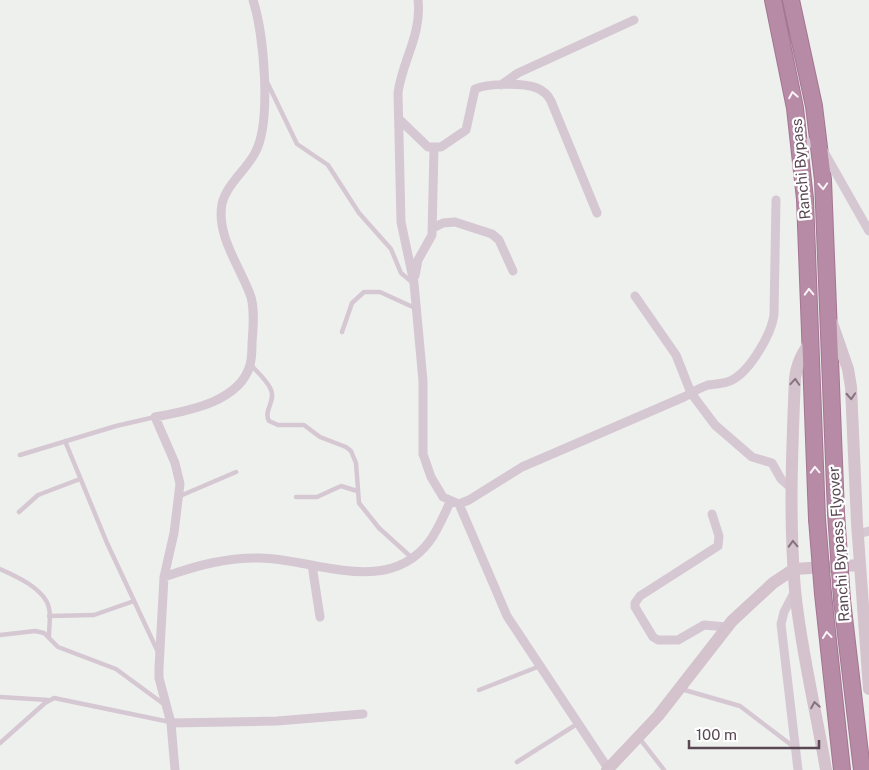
<svg xmlns="http://www.w3.org/2000/svg" width="869" height="770" viewBox="0 0 869 770" font-family="'Public Sans',sans-serif">
  <rect width="100%" height="100%" fill="#eef0ee"/>
  <g fill="none" stroke-linecap="round" stroke-linejoin="round">
    <defs>
      <path id="highway" d="M773 0 795 108 805 199 817 519
        M791 0 814 106 823 180 836 513
        M823 594 842 770
        M842 600 862 770"/>
    </defs>
    <use href="#highway" stroke="#a37691" stroke-width="18"/>
    <path stroke="#d6c8d2" stroke-width="4.5" d="M267 82 297 144 328 165 359 213 391 249 401 273 413 283
      M342 332 352 303 364 292H380L415 308
      M251 365C257 372 268 381 271 390 276 401 263 411 269 421L278 425H304L320 437 346 447 351 451 356 463 359 503 379 528 412 558
      M65 441 107 543 158 652
      M20 455 116 426 155 417
      M180 496 236 472
      M296 497H317L341 486 357 491
      M19 512 38 495 80 479
      M0 569C16 576 45 589 49 608 51 616 49 627 49 636
      M49 616 94 615 134 601
      M0 635 35 631 44 633 58 647 116 669 165 705
      M681 689 740 706 794 747
      M479 690 540 666
      M0 697 48 700
      M640 739 664 770
      M0 743 45 703 54 698 170 722
      M517 762 577 724"/>
    <path stroke="#d6c8d2" stroke-width="9" d="M418 0C422 35 402 61 398 93L401 222 414 283 423 381V454L431 477 443 497 459 504 469 500 522 467 684 397C691 393 699 388 708 385 714 384 721 384 727 382 748 376 771 335 774 315L776 200
      M501 85 518 73 634 20
      M399 119 428 147H441L466 130 475 89C487 83 524 83 537 88 544 91 548 95 551 101L597 213
      M800 143H819L869 231
      M433 228 443 223 455 222 492 234 499 240 513 271
      M415 276 418 260 432 235 434 148
      M635 296 676 355 691 393 715 425 752 457 772 463 781 479 791 488
      M459 504 507 616 609 770
      M712 514 719 536 718 546 640 596 635 603V607L653 637 658 640H678L704 625 727 627
      M858 534 869 531
      M312 565 320 617
      M164 577C195 566 227 557 260 558 316 559 387 597 429 542 438 530 444 515 450 502
      M795 591 784 612 781 624 798 770
      M171 723 277 721 363 714
      M175 770 171 723 159 678V668L164 577 174 533 180 484 175 463 155 417C187 411 240 402 250 365 252 358 252 350 252 343 253 328 255 312 251 297 241 268 216 236 222 204 226 185 246 170 255 153 272 122 264 34 253 0"/>
    <path stroke="#d4c2cd" stroke-width="12" d="M832 323 848 369 851 387 857 523 869 689
      M811 341C802 353 797 363 795 378 792 449 789 520 795 590 801 651 816 710 826 770
      M607 770 658 716 732 621 773 583 794 569 859 565"/>
    <use href="#highway" stroke="#b78aa6" stroke-width="16"/>
    <defs>
      <path id="highway-bridge" d="M836 513 842 600
        M817 519 823 594"/>
    </defs>
    <use href="#highway-bridge" stroke="#a37691" stroke-width="18" stroke-linecap="butt"/>
    <use href="#highway-bridge" stroke="#b78aa6" stroke-width="16"/>
  </g>
  <defs><path id="oneway-chevron" d="M-2-3.5L2.5 0L-2 3.5" fill="none" stroke-width="1.6" stroke-linecap="round" stroke-linejoin="round" transform="scale(1.25)"/></defs>
  <g stroke="#f8f3f6">
    <use href="#oneway-chevron" transform="translate(793 95) rotate(-100)"/>
    <use href="#oneway-chevron" transform="translate(823 186) rotate(87)"/>
    <use href="#oneway-chevron" transform="translate(809 292) rotate(-92)"/>
    <use href="#oneway-chevron" transform="translate(815 470) rotate(-92)"/>
    <use href="#oneway-chevron" transform="translate(827 635) rotate(-96)"/>
  </g>
  <g stroke="#84737e">
    <use href="#oneway-chevron" transform="translate(795 382) rotate(-86)"/>
    <use href="#oneway-chevron" transform="translate(851 396) rotate(87)"/>
    <use href="#oneway-chevron" transform="translate(793 544) rotate(-92)"/>
    <use href="#oneway-chevron" transform="translate(815 705) rotate(-100)"/>
  </g>
  <g text-anchor="middle" stroke-width="4.5" stroke-linejoin="round" paint-order="stroke">
    <g font-size="15" fill="#594853" stroke="#fff">
      <text transform="translate(801 169) rotate(-95)" y="5">Ranchi Bypass</text>
      <text transform="translate(839 544) rotate(-94)" y="5">Ranchi Bypass Flyover</text>
    </g>
  </g>
  <path d="M689 740v8h130v-8" fill="none" stroke="#594853" stroke-width="2.5"/>
  <text x="696" y="740" font-size="15" fill="#594853" stroke="#ffffff" stroke-width="4" paint-order="stroke">100 m</text>
</svg>
